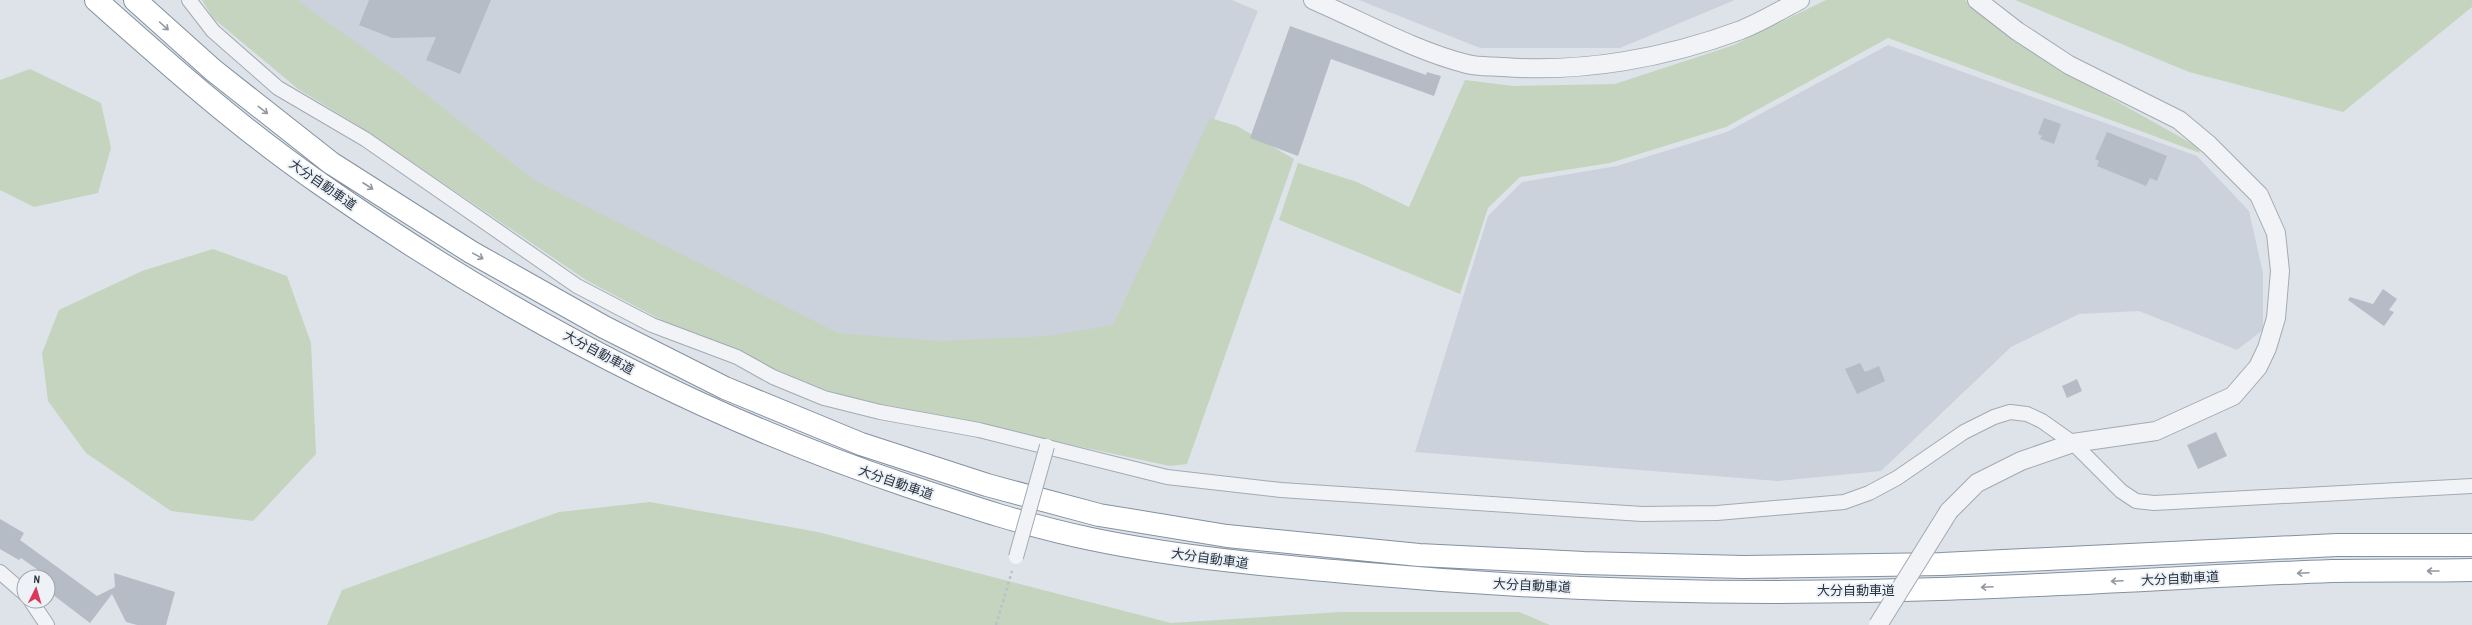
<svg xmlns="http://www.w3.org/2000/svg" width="2472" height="625" viewBox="0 0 2472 625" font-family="'Archivo Narrow','Noto Sans JP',sans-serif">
  <rect width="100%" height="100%" fill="#dee3e9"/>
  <path fill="#ccd2db" d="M268 0H1232L1258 11 1118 357 838 356 565 220Z
    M1359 0H1735L1620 48H1480Z
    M1888 45 2197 156 2249 211 2263 273V330L2237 350 2139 311 2079 314 2011 347 1881 471 1777 481 1415 452 1488 216 1522 182 1617 166 1727 132Z"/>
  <path fill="#c5d4be" d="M202 0H297L404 77 534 180 838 333 939 341 1047 336 1113 325 1210 118 1237 126 1294 159 1187 464 1170 466 1007 431 863 405 684 332 586 280 359 126 298 89 213 18Z
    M1826 0H1965L2070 75 2198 147 2200 153 1888 38 1726 127 1610 163 1520 177 1488 208 1460 294 1279 220 1298 163 1357 182 1409 207 1465 80 1513 86 1615 84 1734 45Z
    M2015 0H2472V7L2343 112 2189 72Z
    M30 69 101 103 111 148 98 193 34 207 0 190V80Z
    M213 249 287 276 311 343 316 454 253 521 171 511 86 453 48 401 42 353 59 310 142 271Z
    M650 502 818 532 1171 623 1340 612H1519L1550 625H327L342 590 559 512Z"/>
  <path fill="#b5bcc6" d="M369 0H491L460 74 426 60 436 37 392 38 359 25Z
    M1290 26 1426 75 1427 72 1441 76 1434 96 1331 59 1298 156 1250 138Z
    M2044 118 2061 124 2054 144 2040 139 2042 136 2038 134Z
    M2107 132 2167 156 2157 181 2150 178 2146 186 2097 166 2099 161 2095 159Z
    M2383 289 2397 299 2389 310 2394 312 2384 326 2348 300 2350 297 2373 304Z
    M1860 363 1865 372 1879 366 1885 381 1857 394 1845 369Z
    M2077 379 2082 391 2067 398 2062 386Z
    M2216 432 2227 456 2198 469 2187 445Z
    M0 519 24 533 20 540 97 596 115 587 114 573 175 592 166 625H137L126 622 112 594 90 623 48 591V577L21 558 19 560 0 549Z"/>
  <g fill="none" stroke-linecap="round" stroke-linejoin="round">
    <defs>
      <path id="minor" d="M189 0 213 31 278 88 365 139 577 286 652 325 737 357 773 377 824 398 880 412 979 430 1167 477 1281 490 1642 514 1717 513 1844 502 1869 493 1897 478 1964 432 1994 417 2010 412 2027 414 2042 421 2073 443 2121 491 2136 501 2154 503 2472 486
        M0 572 24 593
        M31 601 47 625"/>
      <path id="tertiary" d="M1313 0C1364 22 1413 50 1467 64 1478 67 1491 66 1503 67 1583 73 1666 58 1741 30 1761 22 1781 10 1800 0
        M1949 511 1977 483 2021 461 2073 443 2156 431 2233 396 2258 367 2267 348 2276 318 2280 271 2276 233 2259 195 2209 145 2179 120 2069 65 2017 31 1977 0"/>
      <path id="motorway" d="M96 0C169 65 242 130 322 185 502 311 699 416 908 486 968 506 1028 526 1091 539 1182 558 1275 566 1368 574 1557 591 1749 596 1939 589 2070 585 2201 576 2332 571 2379 570 2425 571 2472 570
        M135 0 213 70 331 163 471 252 604 327 725 388 861 444 987 485 1099 515 1227 536 1419 555 1584 563 1743 567 1942 564 2337 545H2472"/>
    </defs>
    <use href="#minor" stroke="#a3aab3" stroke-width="16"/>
    <use href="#tertiary" stroke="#a3aab3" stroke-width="20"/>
    <use href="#motorway" stroke="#8491a1" stroke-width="24"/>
    <path stroke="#bcc1c8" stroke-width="2.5" stroke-dasharray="3 3" stroke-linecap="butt" d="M996 625 1012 571"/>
    <use href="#minor" stroke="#f1f3f7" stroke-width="14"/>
    <use href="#tertiary" stroke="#f1f3f7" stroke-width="18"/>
    <use href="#motorway" stroke="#fff" stroke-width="22"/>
    <defs>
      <path id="minor-bridge" d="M1016 557 1047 446"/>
      <path id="tertiary-bridge" d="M1878 625 1949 511"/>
    </defs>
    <use href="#minor-bridge" stroke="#a3aab3" stroke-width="16" stroke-linecap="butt"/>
    <use href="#tertiary-bridge" stroke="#a3aab3" stroke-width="20" stroke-linecap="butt"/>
    <use href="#minor-bridge" stroke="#f1f3f7" stroke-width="14"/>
    <use href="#tertiary-bridge" stroke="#f1f3f7" stroke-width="18"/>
  </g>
  <defs><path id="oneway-shaft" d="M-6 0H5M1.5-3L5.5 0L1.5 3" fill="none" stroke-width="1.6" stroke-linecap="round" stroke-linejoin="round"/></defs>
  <g stroke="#9298a0">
    <use href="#oneway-shaft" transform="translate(164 26) rotate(42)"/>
    <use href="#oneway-shaft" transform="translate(263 110) rotate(38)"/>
    <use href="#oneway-shaft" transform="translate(368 186) rotate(33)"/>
    <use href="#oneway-shaft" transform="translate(478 256) rotate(29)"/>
    <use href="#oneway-shaft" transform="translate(2433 571) rotate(180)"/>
    <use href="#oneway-shaft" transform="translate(2303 573) rotate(177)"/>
    <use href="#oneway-shaft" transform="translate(2117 581) rotate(177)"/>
    <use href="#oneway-shaft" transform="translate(1987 587) rotate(177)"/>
  </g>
  <g text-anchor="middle" stroke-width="4" stroke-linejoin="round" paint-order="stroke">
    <g font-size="13" fill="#263241" stroke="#eef2f6">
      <text transform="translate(323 184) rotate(35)" y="5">大分自動車道</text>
      <text transform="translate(599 352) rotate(28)" y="5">大分自動車道</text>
      <text transform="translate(896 482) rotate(19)" y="5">大分自動車道</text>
      <text transform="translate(1210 558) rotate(8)" y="5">大分自動車道</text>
      <text transform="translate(2180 578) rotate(-3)" y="5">大分自動車道</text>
      <text transform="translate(1532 585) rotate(3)" y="5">大分自動車道</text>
      <text x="1856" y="595">大分自動車道</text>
    </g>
  </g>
  <g transform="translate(36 589) rotate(5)"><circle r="19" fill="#eef2f6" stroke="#9ea5ae"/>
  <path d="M0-3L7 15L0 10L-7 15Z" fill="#d9375b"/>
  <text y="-6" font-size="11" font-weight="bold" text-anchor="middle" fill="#263241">N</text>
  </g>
</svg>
